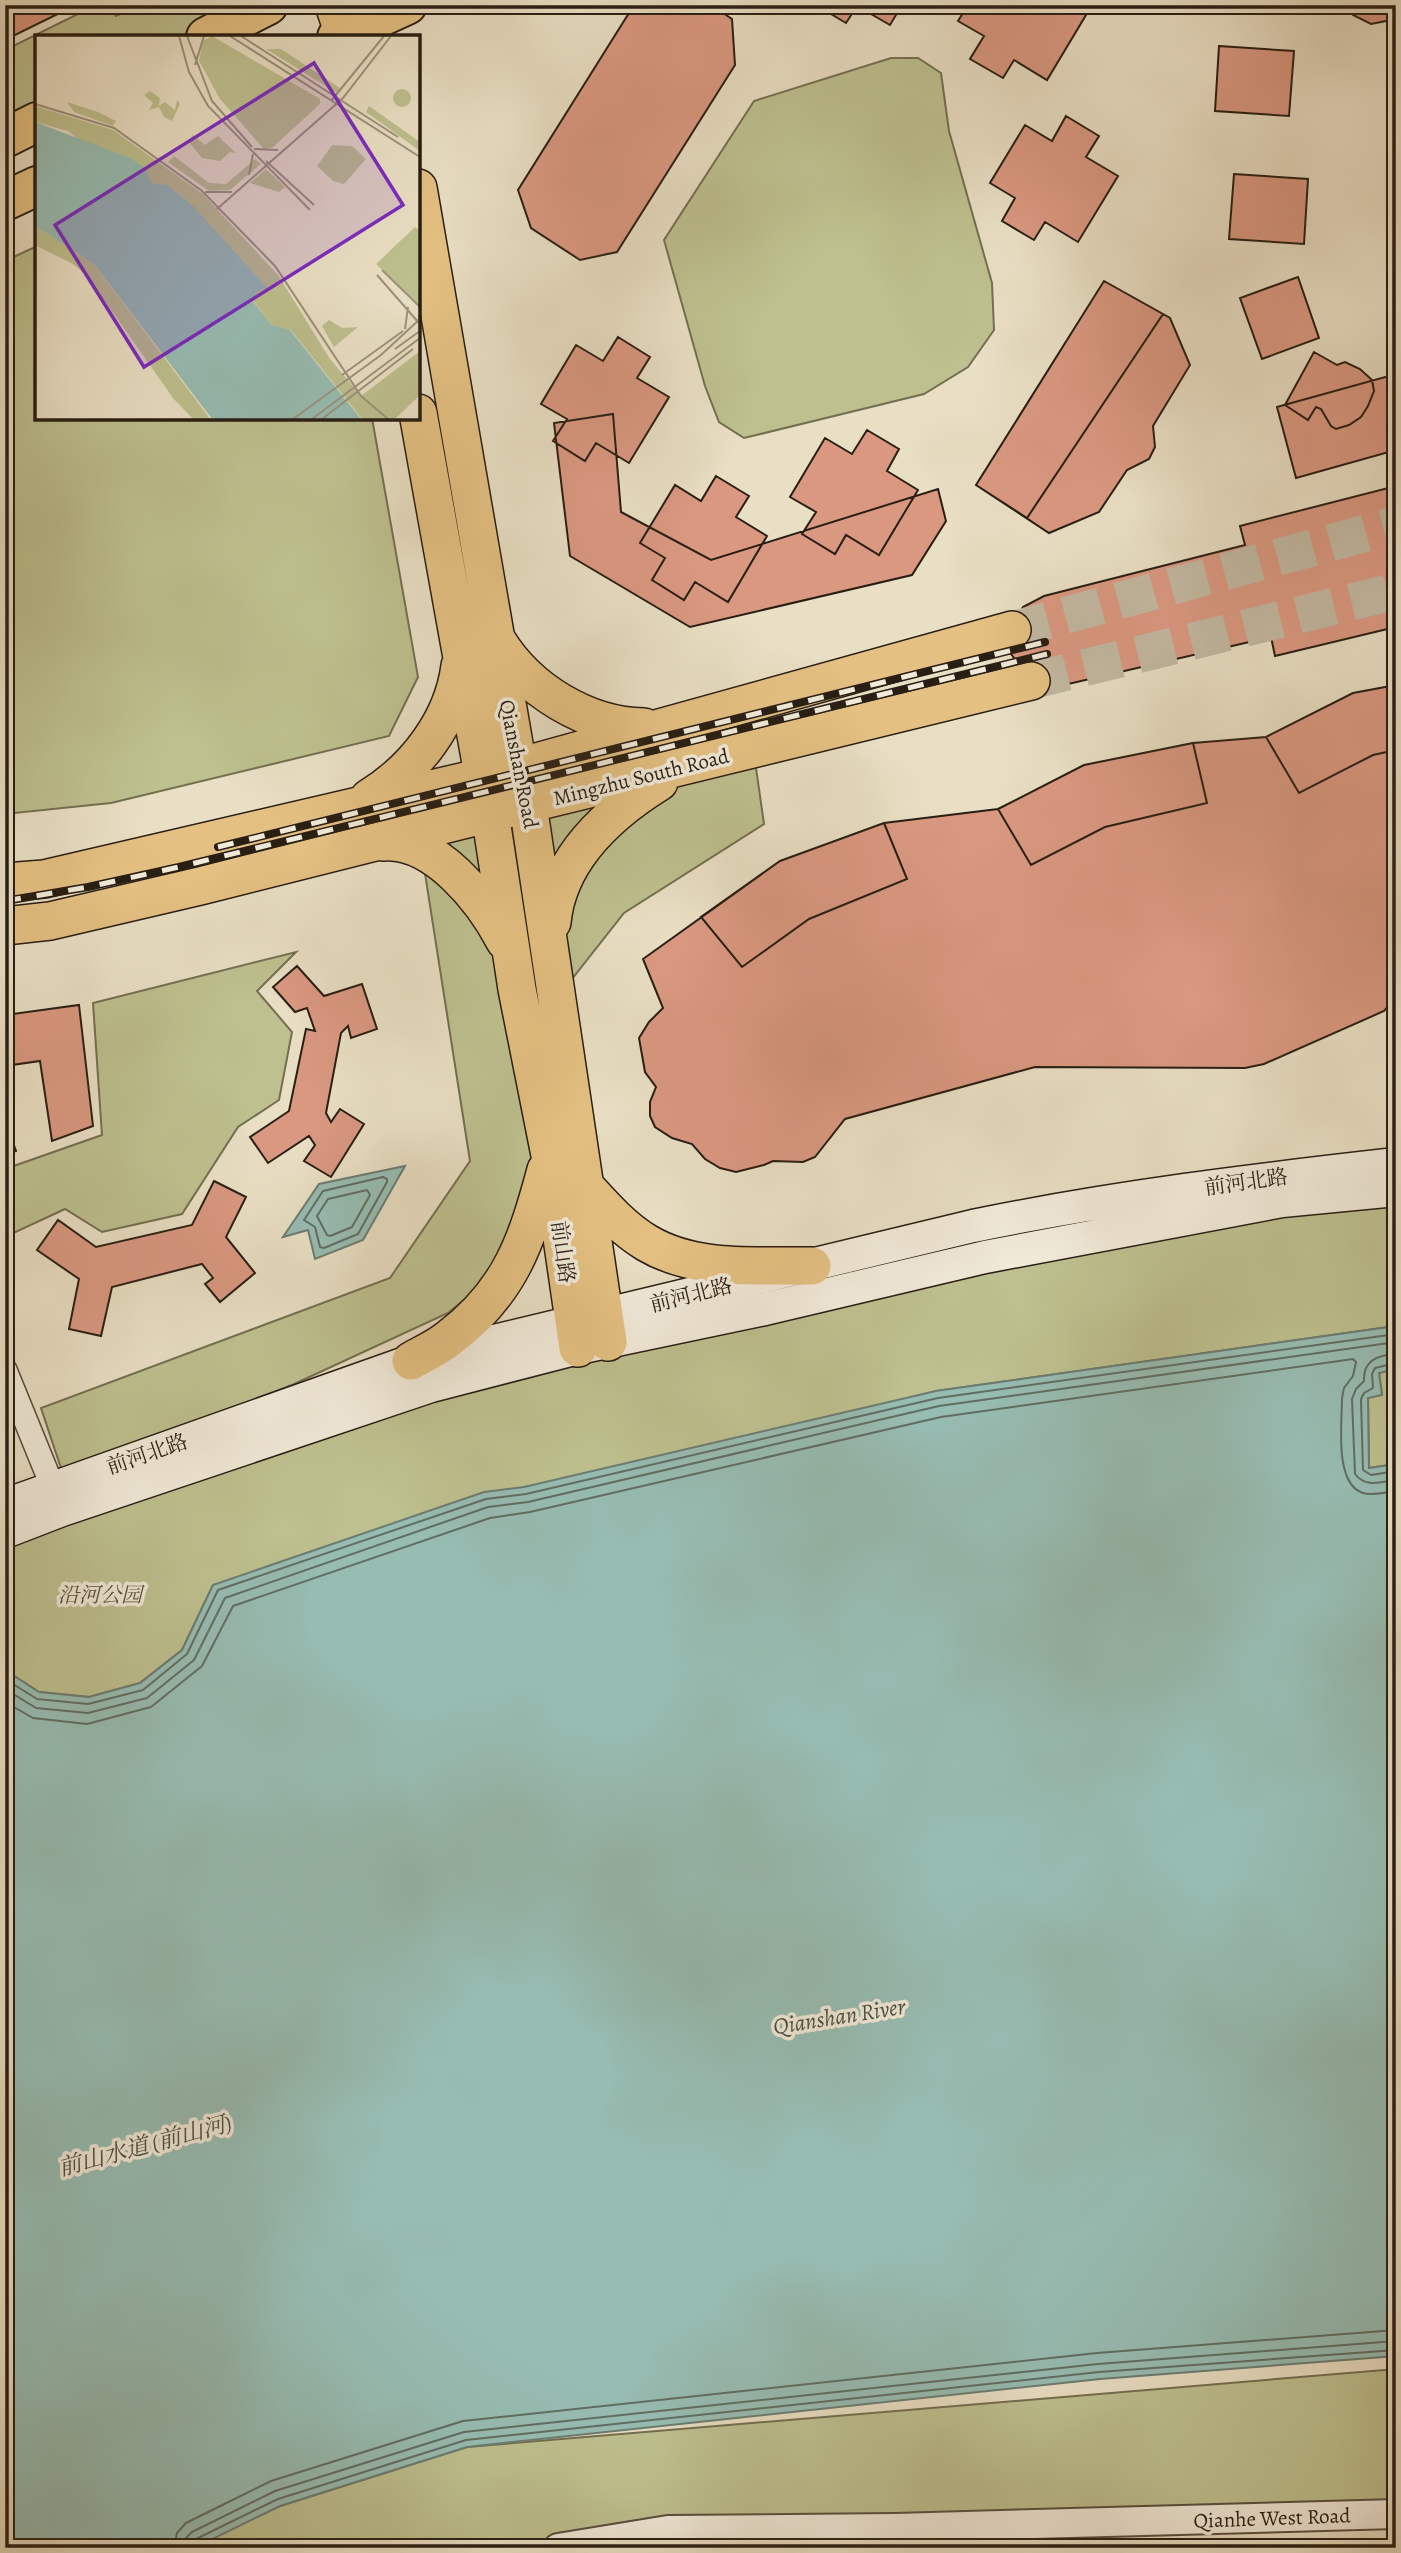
<svg xmlns="http://www.w3.org/2000/svg" width="1401" height="2553" viewBox="0 0 1401 2553" font-family="Alegreya,'Noto Serif SC',serif">
  <rect width="100%" height="100%" fill="#e9dfc4"/>
  <filter id="stains"><feTurbulence type="fractalNoise" baseFrequency=".00286" numOctaves="4"/><feColorMatrix values="0 0 0 0 .2 0 0 0 0 .09 0 0 0 0 .02 0 0 0 .5 -.17"/></filter>
  <radialGradient id="worn" r=".72"><stop offset=".6" stop-color="#630" stop-opacity="0"/><stop offset="1" stop-color="#630" stop-opacity=".3"/></radialGradient>
  <path fill="#bec08f" stroke="#736f51" stroke-width="2" d="M96 5H109L116 16 140 5H249L186 37H37V111L5 127V50Z
    M891 58H918L941 73 949 131 992 283 994 330 968 367 924 394 744 438 719 422 705 386 664 240 754 101Z
    M37 246V418H372L418 677 389 736 111 803 5 814V261Z
    M755 761 764 824 624 913 568 984 541 814Z
    M481 826 532 1157 507 1242 487 1281 448 1313 292 1385 63 1474 41 1408 390 1278 470 1161 421 848Z
    M296 952 257 991 292 1032 279 1100 238 1127 182 1214 102 1232 65 1209 5 1237V1169L102 1135 93 1003Z
    M1396 1195V1326L936 1391 213 1585 182 1650 140 1683 89 1697 39 1692 5 1670V1530L439 1366Z
    M1396 1364V1464L1369 1468 1368 1398 1382 1394 1379 1373 1395 1369Z
    M1396 2369V2508L895 2528 610 2548H188L280 2506 467 2447Z"/>
  <path fill="#97bdb3" stroke="#6b7d73" stroke-width="2" d="M405 1166 363 1240 315 1259 308 1230 283 1237 319 1184Z
    M1396 1326 1395 1369 1379 1373 1382 1395 1368 1398 1369 1468 1396 1464V2356L1100 2379 467 2447 280 2506 194 2548H5V1670L39 1692 89 1697 140 1683 182 1650 213 1585 484 1492 524 1487 936 1391Z"/>
  <g fill="none" stroke-linecap="round" stroke-linejoin="round">
    <path stroke="#606e63" stroke-width="2" d="M383 1177 387 1179V1182L358 1234 324 1248 320 1247 315 1227 304 1220 323 1191Z
      M367 1190 370 1195 352 1227 330 1236 327 1235 317 1216 328 1199Z
      M1396 1354C1377 1355 1363 1361 1364 1381L1356 1389 1352 1399 1355 1474C1366 1488 1380 1482 1396 1480
      M1396 1363 1375 1368 1372 1374 1373 1388 1364 1393 1361 1399 1363 1470 1371 1475 1396 1471
      M5 1679 37 1699 88 1704 143 1690 187 1654 218 1590 486 1499 526 1494 938 1398 1396 1334
      M5 1689 36 1708 88 1713 147 1698 194 1660 225 1598 488 1507 528 1502 939 1406 1396 1342
      M5 1702 33 1718 87 1724 151 1707 202 1666 233 1606 490 1518 530 1512 941 1417 1353 1359 1356 1362 1353 1376 1344 1388 1342 1398C1342 1423 1334 1484 1363 1493 1373 1496 1385 1492 1396 1491
      M174 2548 177 2533 186 2523 271 2481 463 2421 1097 2353 1396 2330
      M185 2548 186 2538 192 2532 275 2491 464 2432 1098 2364 1396 2341
      M193 2548 198 2538 278 2499 466 2440 1099 2372 1396 2350"/>
  </g>
  <path fill="#da9881" stroke="#281e13" stroke-width="2" d="M5 5H76L5 40Z
    M634 5H711L732 19 735 65 617 252 580 260 531 228 518 190Z
    M816 5H902L890 25 857 6 846 23Z
    M968 5H1071L1086 15 1047 80 1014 60 1003 78 970 59 984 36 958 21Z
    M1396 5V16L1391 20 1371 24 1353 15 1347 5Z
    M1219 46 1294 51 1289 116 1215 111Z
    M1066 116 1099 136 1086 157 1118 176 1078 242 1045 222 1034 240 1002 221 1015 198 990 183 1025 125 1052 141Z
    M1234 174 1308 179 1304 244 1229 239Z
    M1298 277 1319 338 1262 359 1240 298Z
    M1104 281 1170 318 1190 365 1153 426 1155 447 1149 459 1127 470 1099 512 1049 533 976 485Z
    M1104 281 1163 314 1027 518 976 485Z
    M618 337 650 357 637 378 669 397 629 463 596 443 585 461 553 441 567 419 541 404 576 345 603 361Z
    M1314 352 1337 365 1345 362 1360 369 1372 380 1374 391 1368 406 1361 417 1349 425 1336 429 1331 426 1321 409 1316 407 1308 420 1285 405Z
    M1396 374V450L1296 478 1277 407Z
    M613 414 621 512 711 560 938 489 946 521 912 575 690 627 570 556 554 423Z
    M867 430 899 449 887 471 918 490 879 555 846 535 835 554 802 534 816 512 790 497 825 438 852 454Z
    M716 476 749 496 736 517 767 536 728 602 695 582 684 600 652 580 665 558 640 543 675 485 701 501Z
    M1396 486V627L1275 656 1271 637 1051 688 1036 686 1011 654 1017 619 1023 607 1044 596 1245 545 1240 526Z
    M1396 685V996L1384 1011 1264 1064 1245 1068 1035 1067 845 1119 815 1157 803 1162 773 1161 764 1165 736 1172 720 1168 705 1159 692 1144 672 1138 655 1127 650 1116V1102L656 1087 645 1072 639 1038 649 1022 663 1008 643 959 780 861 884 823 998 809 1084 765 1193 743 1266 737 1353 693Z
    M1396 685V750L1373 755 1299 793 1266 737 1353 693Z
    M1193 743 1207 803 1105 827 1031 865 998 809 1084 765Z
    M884 823 907 879 809 919 742 967 701 917 780 861Z
    M297 966 324 996 362 984 377 1029 351 1038 348 1026 341 1033 326 1113 331 1122 340 1109 364 1124 331 1177 304 1161 315 1145 309 1136 268 1163 250 1137 289 1111 306 1029 315 1031 307 1008 295 1012 273 987Z
    M79 1005 93 1126 52 1141 40 1061 5 1066V1015Z
    M5 1121 16 1151 5 1155Z
    M214 1181 246 1197 226 1237 255 1273 220 1302 205 1284 213 1278 202 1264 112 1287 101 1336 69 1329 79 1279 37 1250 58 1220 96 1247 192 1225Z"/>
  <g fill="none" stroke-linecap="round" stroke-linejoin="round">
    <path stroke="#c2b8a1" stroke-width="37" stroke-dasharray="37 18" stroke-linecap="butt" d="M1012 630 1396 525
      M1031 681 1396 591"/>
    <defs>
      <path id="minor" d="M5 1370 58 1500"/>
      <path id="tertiary" d="M558 2548 668 2530 895 2528 1396 2514"/>
      <path id="secondary" d="M5 1505 411 1361 973 1226C1113 1197 1254 1180 1396 1164
        M5 1532 62 1510 431 1386 578 1348 765 1309 985 1257 1282 1201 1396 1190"/>
      <path id="primary" d="M334 5 345 37
        M418 188 518 767 528 805 608 1342
        M418 413 490 813 517 989 550 1155 578 1348
        M498 642C528 690 586 726 644 727
        M369 798C415 770 453 721 460 666
        M383 842C435 838 483 899 505 941
        M5 882 44 879 483 777 1012 630
        M552 922C558 859 609 813 659 782
        M5 926 50 921 200 886 490 813 1031 681
        M583 1184C603 1206 622 1228 647 1243 696 1272 757 1265 812 1266
        M411 1361C423 1354 437 1348 448 1339 510 1293 527 1241 546 1170"/>
      <path id="trunk" d="M206 37 268 5
        M337 37 407 5
        M5 138 37 122
        M5 201 37 186"/>
    </defs>
    <use href="#minor" stroke="#584e3f" stroke-width="26"/>
    <use href="#tertiary" stroke="#584e3f" stroke-width="32"/>
    <use href="#secondary" stroke="#281e13" stroke-width="35"/>
    <use href="#primary" stroke="#281e13" stroke-width="40"/>
    <use href="#trunk" stroke="#281e13" stroke-width="42"/>
    <use href="#minor" stroke="#f1ead9" stroke-width="23"/>
    <use href="#tertiary" stroke="#f1ead9" stroke-width="28"/>
    <use href="#secondary" stroke="#f1ead9" stroke-width="32"/>
    <use href="#primary" stroke="#e4c082" stroke-width="37"/>
    <use href="#trunk" stroke="#e4c082" stroke-width="38"/>
    <defs>
      <path id="rail" d="M218 847 1045 642
        M5 901 88 887 179 867 1047 654"/>
    </defs>
    <use href="#rail" stroke="#281e13" stroke-width="8"/>
    <use href="#rail" stroke="#f1ead9" stroke-width="5" stroke-dasharray="16" stroke-linecap="butt"/>
  </g>
  <g text-anchor="middle" stroke-width="7" stroke-linejoin="round" paint-order="stroke">
    <g font-size="21" fill="#281e13" stroke="#f1ead9">
      <text transform="translate(519 764) rotate(79)" y="7">Qianshan Road</text>
      <text transform="translate(641 777) rotate(-14)" y="7">Mingzhu South Road</text>
      <text transform="translate(1246 1182) rotate(-8)" y="7">前河北路</text>
      <text transform="translate(563 1252) rotate(82)" y="7">前山路</text>
      <text transform="translate(691 1295) rotate(-14)" y="7">前河北路</text>
      <text transform="translate(147 1454) rotate(-19)" y="7">前河北路</text>
      <text transform="translate(1272 2518) rotate(-2)" y="7">Qianhe West Road</text>
    </g>
    <g font-size="21" font-style="italic" fill="#554f38" stroke="#f1ead9">
      <text x="100" y="1602">沿河公园</text>
    </g>
    <g font-size="23" font-style="italic" fill="#494e43" stroke="#f1ead9">
      <text transform="translate(839 2016) rotate(-9)" y="8">Qianshan River</text>
      <text transform="translate(145 2145) rotate(-15)" y="8">前山水道 (前山河)</text>
    </g>
  </g>
  <g transform="translate(35 35)">
    <rect width="385" height="385" fill="#e9dfc4"/>
    <path d="M177 1 285 64V69L237 113 229 114 185 64 164 26 168 6ZM231 14H246L305 53 302 58ZM358 63a9 9 0 1 1 18 0a9 9 0 1 1-18 0ZM115 56 125 63 124 71 130 67 140 75 142 65 145 69 137 86 129 82 124 72 114 75 118 68 109 60ZM32 67 63 77 81 86 78 91 39 77ZM0 71 78 95 168 159 243 240 295 324 326 361 385 316V360L360 384H327L256 295 236 291 217 264 224 255 112 144 110 133 46 107 33 96 0 87ZM334 71 385 107V116L331 77ZM158 100 170 110 183 101 201 118 195 117 185 126 167 123 153 106ZM297 110 317 111 331 124 309 149 298 146 282 131ZM139 121 174 148 191 149 220 124 226 129 195 155 174 156 133 127ZM231 134 250 152 244 157 215 148ZM0 191 60 230 175 384H158L138 363 53 242 38 229 0 210ZM380 192 385 196V272L341 229ZM294 285 307 293 323 292 299 312 287 291Z" fill="#bec08f"/>
    <path d="M0 87 95 123 110 133 117 149 132 150 158 171 233 254 224 255 217 265 236 290 255 295 326 384H177L60 230 0 191Z" fill="#97bdb3"/>
    <path fill="none" stroke="#9c927d" stroke-width="2" d="M144 1 154 37 173 71 275 175M152 1 177 66 217 112M195 1 385 122M206 1 363 102M160 30 169 1M296 66 349 1M0 69 79 93 167 156 240 231 326 361 353 384M219 114 243 115M231 126 279 170M214 140 218 119M170 157H197M182 174 308 63 356 1M347 235 385 272M342 240 384 288M370 294 373 272M360 314 385 296M307 340 368 296M258 384 346 320 385 284M277 384 385 303M287 384 378 314"/>
    <path fill="#7b2cbf" fill-opacity="0.15" stroke="#7b2cbf" stroke-width="3.5" d="M279 28 368 170 109 332 20 190Z"/>
    <rect width="385" height="385" fill="none" stroke="#281e13" stroke-width="3.5"/>
  </g>
  <rect width="1401" height="2553" fill="none" stroke="#e9dfc4" stroke-width="28"/>
  <rect x="7" y="7" width="1387" height="2539" fill="none" stroke="#281e13" stroke-width="3.5"/>
  <rect x="14" y="14" width="1373" height="2525" fill="none" stroke="#281e13" stroke-width="2"/>
  <rect width="100%" height="100%" filter="url(#stains)"/>
  <rect width="100%" height="100%" fill="url(#worn)"/>
</svg>
